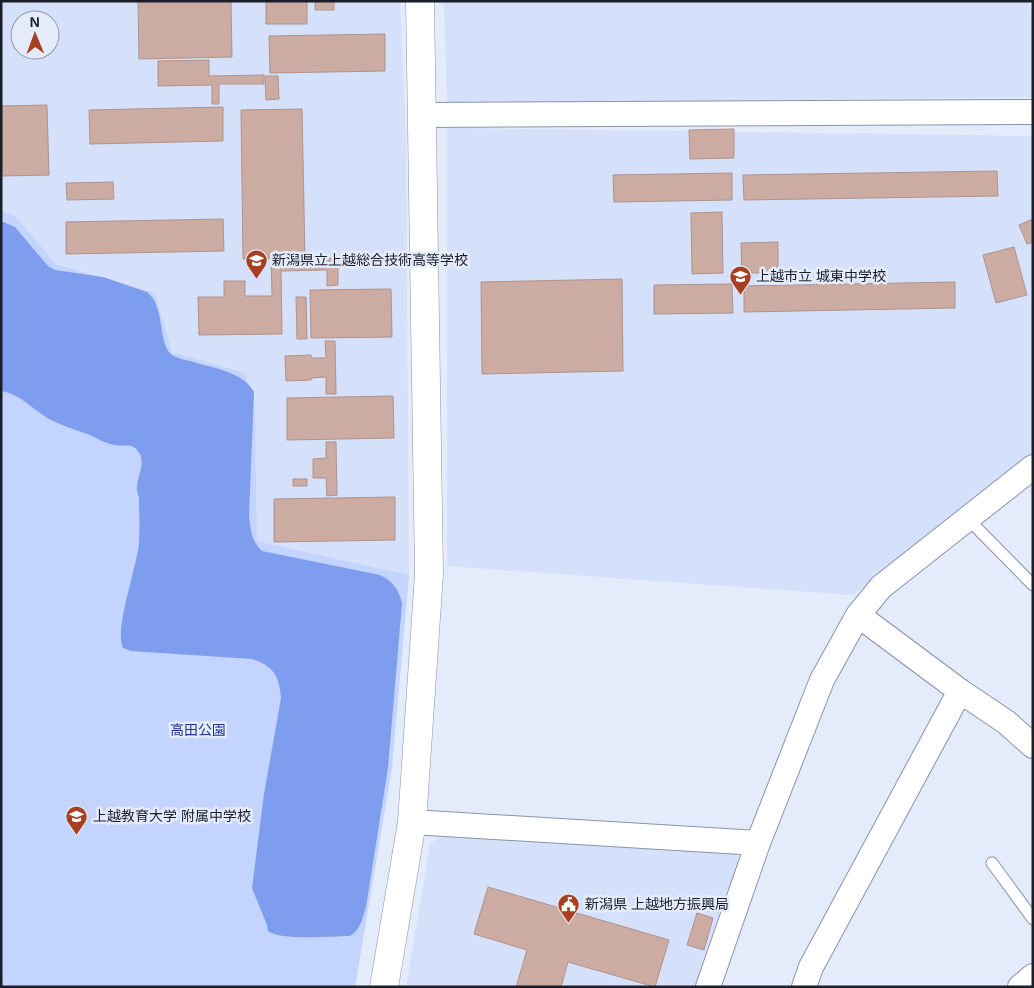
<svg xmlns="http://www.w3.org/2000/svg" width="1034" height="988" viewBox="0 0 1034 988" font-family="Arial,'Noto Sans JP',sans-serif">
  <rect width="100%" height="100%" fill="#e4ebfb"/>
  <path fill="#d5e0fb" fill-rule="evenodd" d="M1 1H400L406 132 409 575 257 541 255 408 245 373 172 352 155 293 56 264 16 218 1 211ZM20 20H50V50H20Z
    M444 1H1028L1033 13V97L447 104Z
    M447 128 1033 136V453L853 595 447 566Z
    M444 833 733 851 743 860 701 987H406L430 844Z"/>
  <path fill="#c3d4fe" d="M1 211 16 217 56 264 155 293 172 352 245 373 255 408 257 541 409 575 392 768 355 987H1Z"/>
  <path fill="#7f9def" d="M1 221 15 227 48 266 55 270 103 277 147 292C166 307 157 343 172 355 177 358 184 360 190 361 211 368 243 371 254 392L249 515C250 528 252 543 262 551L380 575C393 581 399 590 402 603L388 768 366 907C363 917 360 931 350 936 333 936 280 941 268 931L267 925 252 888 264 794 281 698C279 676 274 666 252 659L131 651 123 648C114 629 137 567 139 543 140 528 139 512 139 497 131 481 150 464 137 450 131 443 123 447 115 445 107 444 98 439 90 435 77 430 63 426 51 420 34 411 21 394 1 391Z"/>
  <path fill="#cbaba2" stroke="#b09289" d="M138 1H231L232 57 139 59Z
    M266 1H307V24H266Z
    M315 1H334V10H315Z
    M385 34V71L270 73 269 36Z
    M209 60V76L264 75V84H219V104H212V85L158 86V61Z
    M265 76H278L279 99 266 100Z
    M47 105 49 175 1 176V106Z
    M223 107V141L90 144 89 110Z
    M302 109 305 258 243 259 241 110Z
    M734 129V158L690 159 689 130Z
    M997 171 998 196 744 200 743 175Z
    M732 173V200L614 202 613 175Z
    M113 182 114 199 67 200 66 183Z
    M722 212 723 273 692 274 691 213Z
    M223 219 224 251 66 254V222Z
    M1033 219V242L1027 244 1019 225Z
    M778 242V273H742L741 243Z
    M1014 247 1027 295 996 303 983 255Z
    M338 258V285L327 286V270L281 271 282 334 199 335 198 297H224V281H245V296H272L271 259Z
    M622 279 623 371 482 374 481 282Z
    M955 282V308L744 312V286Z
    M732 284 733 313 654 314V285Z
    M391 289 392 337 311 338 310 290Z
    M296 297H306L307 339H297Z
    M325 341H335L336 394H326V377L311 378V380L286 381 285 356 311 355V358H326Z
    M393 396 394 438 287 440V398Z
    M326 442H336L337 495 327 496 326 478H313V459L326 458Z
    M293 479H307V486H293Z
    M395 497V540L274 542V499Z
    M488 887 669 940 655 987 568 962 561 987H516L527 950 474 934Z
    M697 913 713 918 704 950 687 945Z"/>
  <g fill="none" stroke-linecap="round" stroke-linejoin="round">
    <defs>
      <path id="service" d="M968 519 1033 585
        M992 863 1033 919"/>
      <path id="minor" d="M421 115 1033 112
        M858 615 960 691 1006 722 1033 746
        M412 822 758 843 822 680 858 615 881 587 1033 467
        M708 987 758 843
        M804 987 811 967 960 691
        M1020 987 1033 976"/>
      <path id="tertiary" d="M384 987 412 822 429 574 420 1"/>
    </defs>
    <use href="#service" stroke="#8993ac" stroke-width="13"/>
    <use href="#minor" stroke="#8993ac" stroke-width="26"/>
    <use href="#tertiary" stroke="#8993ac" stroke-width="29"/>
    <use href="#service" stroke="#fff" stroke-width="11"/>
    <use href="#minor" stroke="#fff" stroke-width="24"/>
    <use href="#tertiary" stroke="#fff" stroke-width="28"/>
  </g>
  <defs>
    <symbol id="school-pin" viewBox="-11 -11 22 30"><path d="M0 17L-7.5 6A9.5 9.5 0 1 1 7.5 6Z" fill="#a73f20" stroke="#e4ebfb"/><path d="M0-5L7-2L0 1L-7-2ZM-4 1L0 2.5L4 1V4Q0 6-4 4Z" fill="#fff"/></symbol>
    <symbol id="civic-pin" viewBox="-11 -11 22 30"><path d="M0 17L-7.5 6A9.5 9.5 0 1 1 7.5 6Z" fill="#a73f20" stroke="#e4ebfb"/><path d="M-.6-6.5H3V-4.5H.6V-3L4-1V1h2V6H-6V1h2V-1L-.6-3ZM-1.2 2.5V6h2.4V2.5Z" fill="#fff"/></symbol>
  </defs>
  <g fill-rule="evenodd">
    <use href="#school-pin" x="244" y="248" width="25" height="34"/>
    <use href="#school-pin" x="728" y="264" width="25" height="34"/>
    <use href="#school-pin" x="64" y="804" width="25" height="34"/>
    <use href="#civic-pin" x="556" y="892" width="25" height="34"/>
  </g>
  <g text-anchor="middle" stroke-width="5" stroke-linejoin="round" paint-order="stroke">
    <g font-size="14" fill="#1a1e28" stroke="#e4ebfb" text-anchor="start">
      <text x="272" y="265">新潟県立上越総合技術高等学校</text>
      <text x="756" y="281">上越市立 城東中学校</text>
      <text x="93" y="821">上越教育大学 附属中学校</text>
      <text x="585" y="909">新潟県 上越地方振興局</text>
    </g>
    <g font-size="14" fill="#203592" stroke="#e4ebfb">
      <text x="198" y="735">高田公園</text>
    </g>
  </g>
  <rect width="1034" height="988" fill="none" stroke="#1a1e28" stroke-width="5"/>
  <g transform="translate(35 35) rotate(359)"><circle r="24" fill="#e4ebfb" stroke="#9399a7"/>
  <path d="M0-4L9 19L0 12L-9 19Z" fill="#a73f20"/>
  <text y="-8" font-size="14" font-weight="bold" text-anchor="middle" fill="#1a1e28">N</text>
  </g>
</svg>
